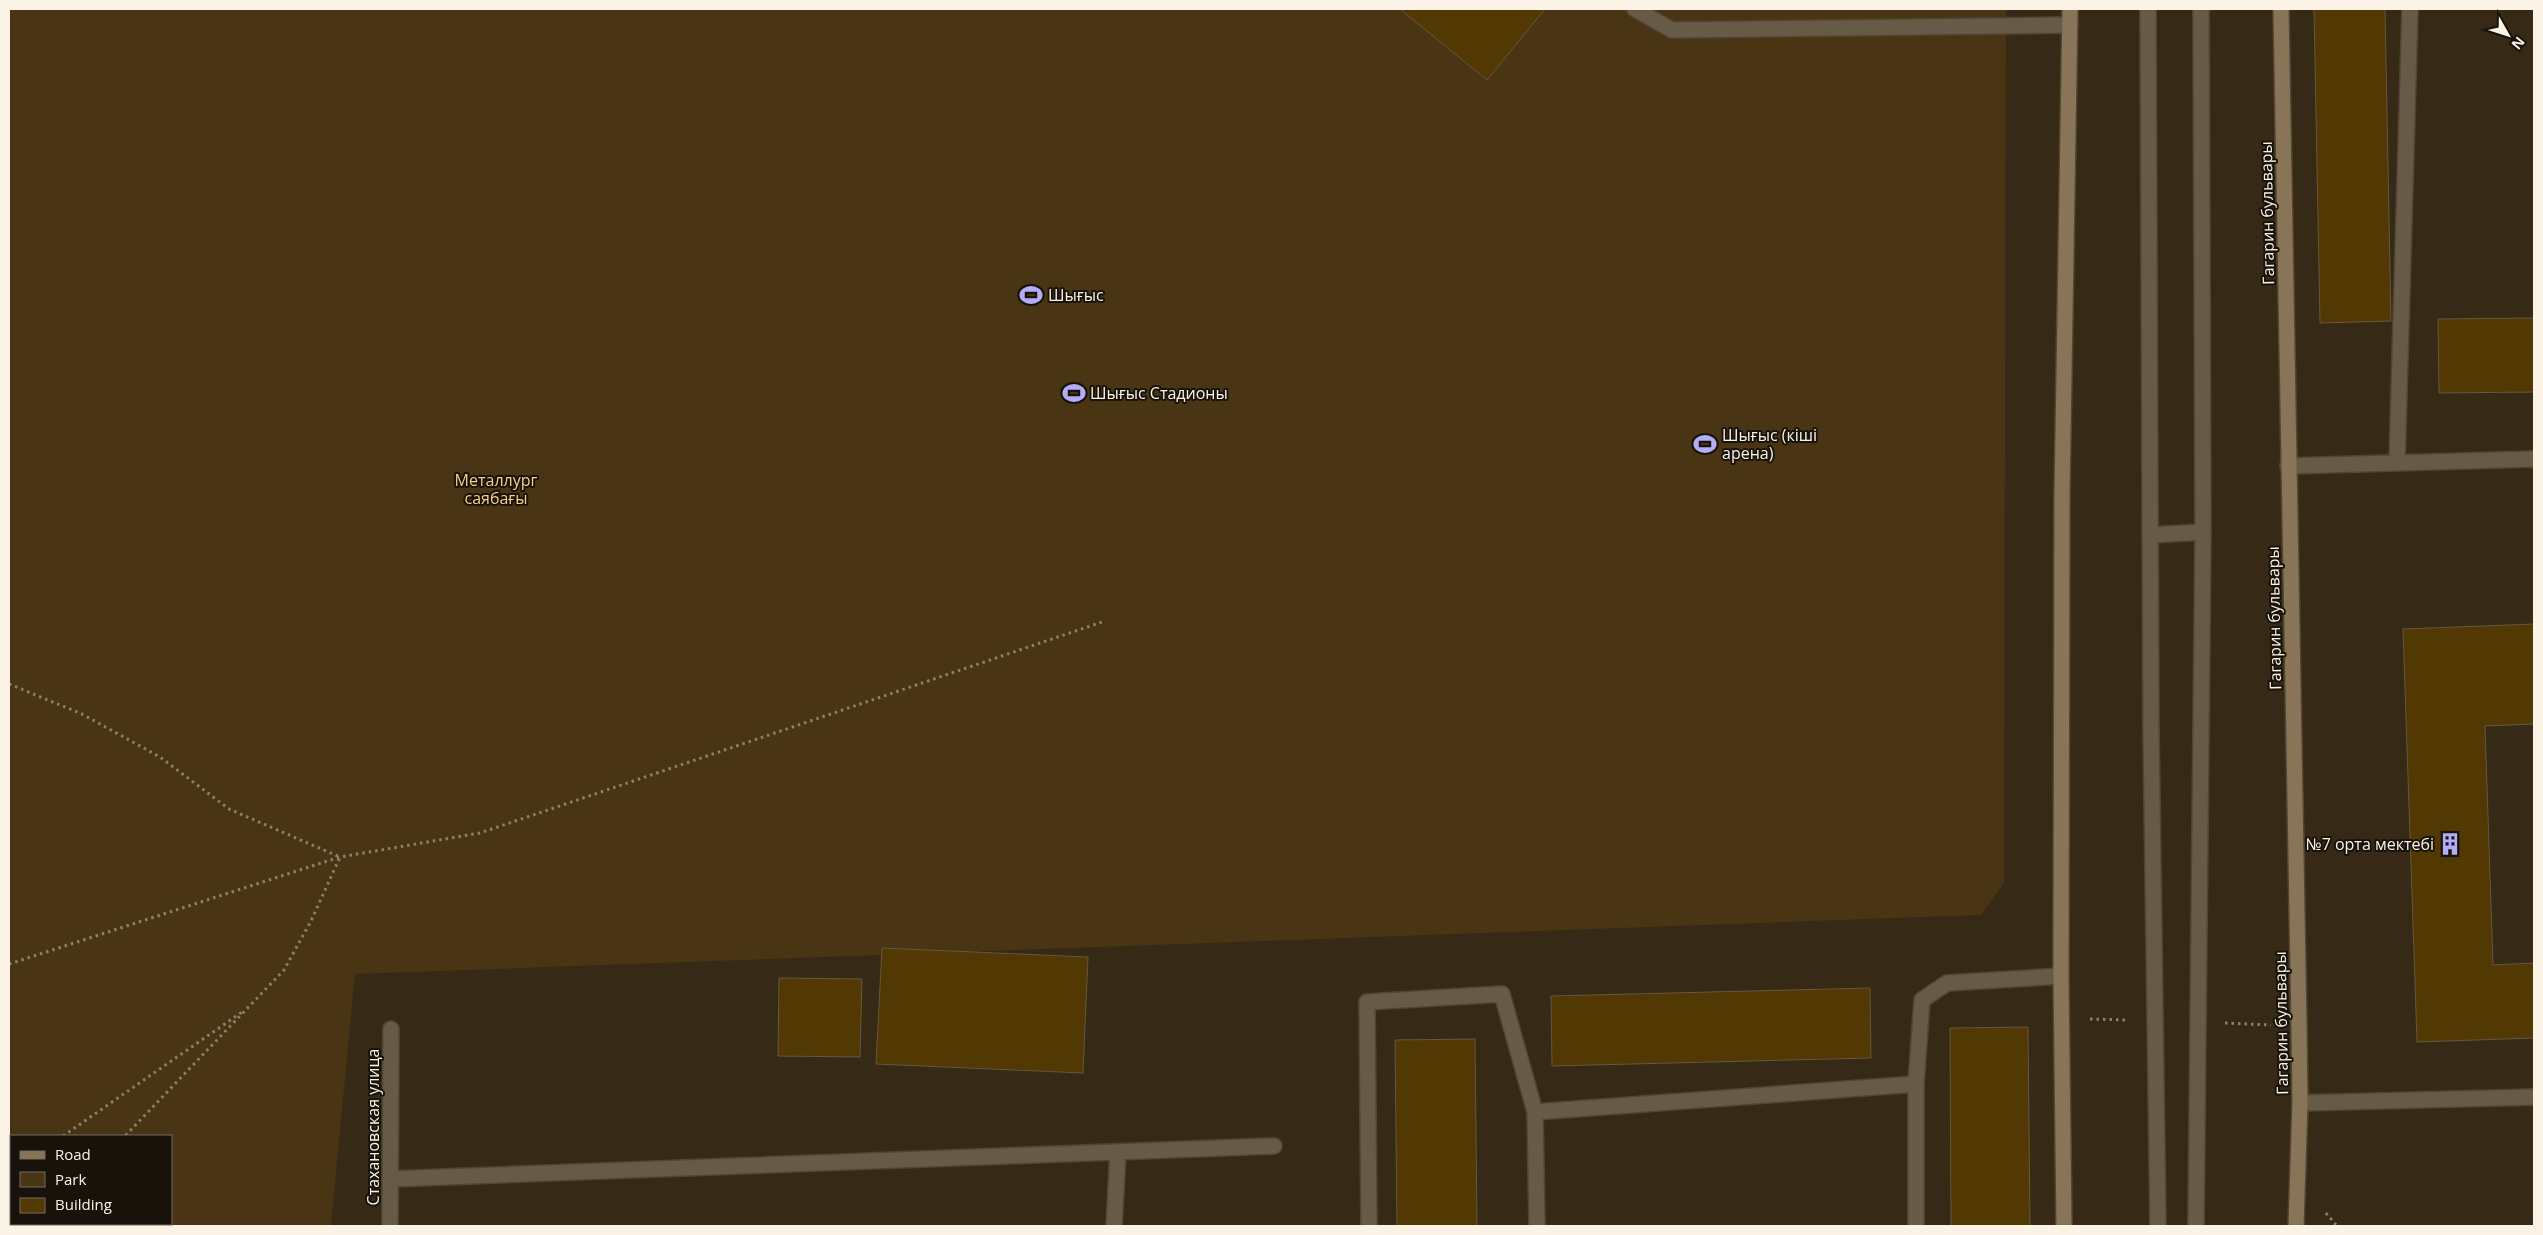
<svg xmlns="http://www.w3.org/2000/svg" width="2543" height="1235" viewBox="0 0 2543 1235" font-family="'Open Sans',sans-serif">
  <rect width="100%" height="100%" fill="#362915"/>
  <path fill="#493513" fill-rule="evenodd" d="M9 9H2006L2004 883 1981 915 355 974 331 1226H9ZM11 1136H171V1224H11Z"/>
  <path fill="#523802" stroke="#655742" d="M1400 9H1545L1487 80Z
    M2314 9H2385L2391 321 2320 323Z
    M2534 318V392L2439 393 2438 319Z
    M2534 624V724L2485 726 2493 965 2534 963V1038L2417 1042 2403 629Z
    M882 948 1088 957 1083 1073 876 1064Z
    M779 978 862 979 860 1057 778 1056Z
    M1870 988 1871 1058 1552 1066 1551 996Z
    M2028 1027 2030 1226H1951L1950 1028Z
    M1475 1039 1477 1226H1397L1395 1040Z"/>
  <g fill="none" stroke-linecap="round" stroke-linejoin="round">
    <defs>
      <path id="service" d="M1635 9 1672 30 2070 25
        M2397 463 2410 9
        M2288 466 2534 459
        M1916 1084 1922 1000 1947 983 2061 976
        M2300 1103 2534 1097
        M1535 1112 1537 1226
        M390 1179 1274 1146
        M1114 1226 1118 1152
        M1369 1226 1367 1002 1502 994 1535 1112 1916 1084V1226"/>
      <path id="pedestrian" d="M2148 9 2151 730 2158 1226
        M2151 535 2203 532
        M2196 1226 2203 532 2201 9"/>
      <path id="minor" d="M390 1226 391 1029"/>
      <path id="secondary" d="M2281 9 2299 1026 2300 1103 2296 1226
        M2064 1226 2061 976 2062 496 2070 9"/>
    </defs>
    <use href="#service" stroke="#524532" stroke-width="18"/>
    <use href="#pedestrian" stroke="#524532" stroke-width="18"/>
    <use href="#minor" stroke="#524532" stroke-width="18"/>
    <use href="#secondary" stroke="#524532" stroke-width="18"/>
    <path stroke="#8b806f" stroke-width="3" stroke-dasharray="2.5 4" stroke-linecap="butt" d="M9 684 82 714 160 757 229 809 340 857 311 921 284 970 125 1136
      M9 964 340 857 480 833 1102 622
      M2090 1019 2126 1020
      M2225 1023 2271 1025
      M63 1136 242 1012
      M9 1180 11 1178
      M2326 1213 2337 1226
      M40 1226 42 1224"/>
    <use href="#service" stroke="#675a47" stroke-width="15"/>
    <use href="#pedestrian" stroke="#675a47" stroke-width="15"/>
    <use href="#minor" stroke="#675a47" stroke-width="15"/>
    <use href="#secondary" stroke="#887456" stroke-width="15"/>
  </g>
  <defs>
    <symbol id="stadium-bare" viewBox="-9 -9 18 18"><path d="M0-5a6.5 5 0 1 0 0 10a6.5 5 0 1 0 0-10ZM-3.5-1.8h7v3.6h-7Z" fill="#b4acf9" stroke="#18130a" stroke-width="2.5" paint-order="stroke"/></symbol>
    <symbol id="building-bare" viewBox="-9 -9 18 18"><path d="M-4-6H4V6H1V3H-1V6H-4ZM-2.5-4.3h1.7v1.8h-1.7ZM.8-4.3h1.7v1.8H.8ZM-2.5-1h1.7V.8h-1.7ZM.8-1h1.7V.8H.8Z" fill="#b4acf9" stroke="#18130a" stroke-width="2.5" paint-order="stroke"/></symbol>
  </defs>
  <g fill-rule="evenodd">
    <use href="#stadium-bare" x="1015" y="279" width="32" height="32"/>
    <use href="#stadium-bare" x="1058" y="377" width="32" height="32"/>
    <use href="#stadium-bare" x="1689" y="428" width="32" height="32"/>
    <use href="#building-bare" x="2434" y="828" width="32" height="32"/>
  </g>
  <g text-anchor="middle" stroke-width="4" stroke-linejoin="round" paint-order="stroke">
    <g font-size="16" fill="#fcf3e7" stroke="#18130a">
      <text transform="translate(2267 213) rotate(-91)" y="6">Гагарин бульвары</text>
      <text transform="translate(2274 618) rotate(-91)" y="6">Гагарин бульвары</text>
      <text transform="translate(2281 1023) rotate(-91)" y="6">Гагарин бульвары</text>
      <text transform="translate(373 1127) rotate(-90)" y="6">Стахановская улица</text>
    </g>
    <g font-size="16" fill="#fcf3e7" stroke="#18130a" text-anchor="start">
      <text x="1048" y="301">Шығыс</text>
      <text x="1090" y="399">Шығыс Стадионы</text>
      <text x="1722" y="441">Шығыс (кіші<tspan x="1722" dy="18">арена)</tspan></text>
      <text x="2434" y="850" text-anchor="end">№7 орта мектебі</text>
    </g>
    <g font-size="16" fill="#fbcd85" stroke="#18130a">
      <text x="496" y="486">Металлург<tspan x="496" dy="18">саябағы</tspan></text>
    </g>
  </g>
  <rect width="2543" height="1235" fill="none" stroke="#fcf3e7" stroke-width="20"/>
  <rect x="10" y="1135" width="162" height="90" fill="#18130a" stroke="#736d62"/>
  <rect x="20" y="1151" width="25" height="8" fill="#887456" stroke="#736d62"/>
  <text x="55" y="1160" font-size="15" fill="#fcf3e7">Road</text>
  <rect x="20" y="1172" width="25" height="15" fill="#493513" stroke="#736d62"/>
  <text x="55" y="1185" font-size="15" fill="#fcf3e7">Park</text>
  <rect x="20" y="1198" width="25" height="15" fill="#523802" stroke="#736d62"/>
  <text x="55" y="1210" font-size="15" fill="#fcf3e7">Building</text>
  <g transform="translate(2508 35) rotate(129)" stroke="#18130a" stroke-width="4" paint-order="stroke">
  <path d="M0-4L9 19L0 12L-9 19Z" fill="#fcf3e7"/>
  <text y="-8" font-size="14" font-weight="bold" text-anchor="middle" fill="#fcf3e7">N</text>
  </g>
</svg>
